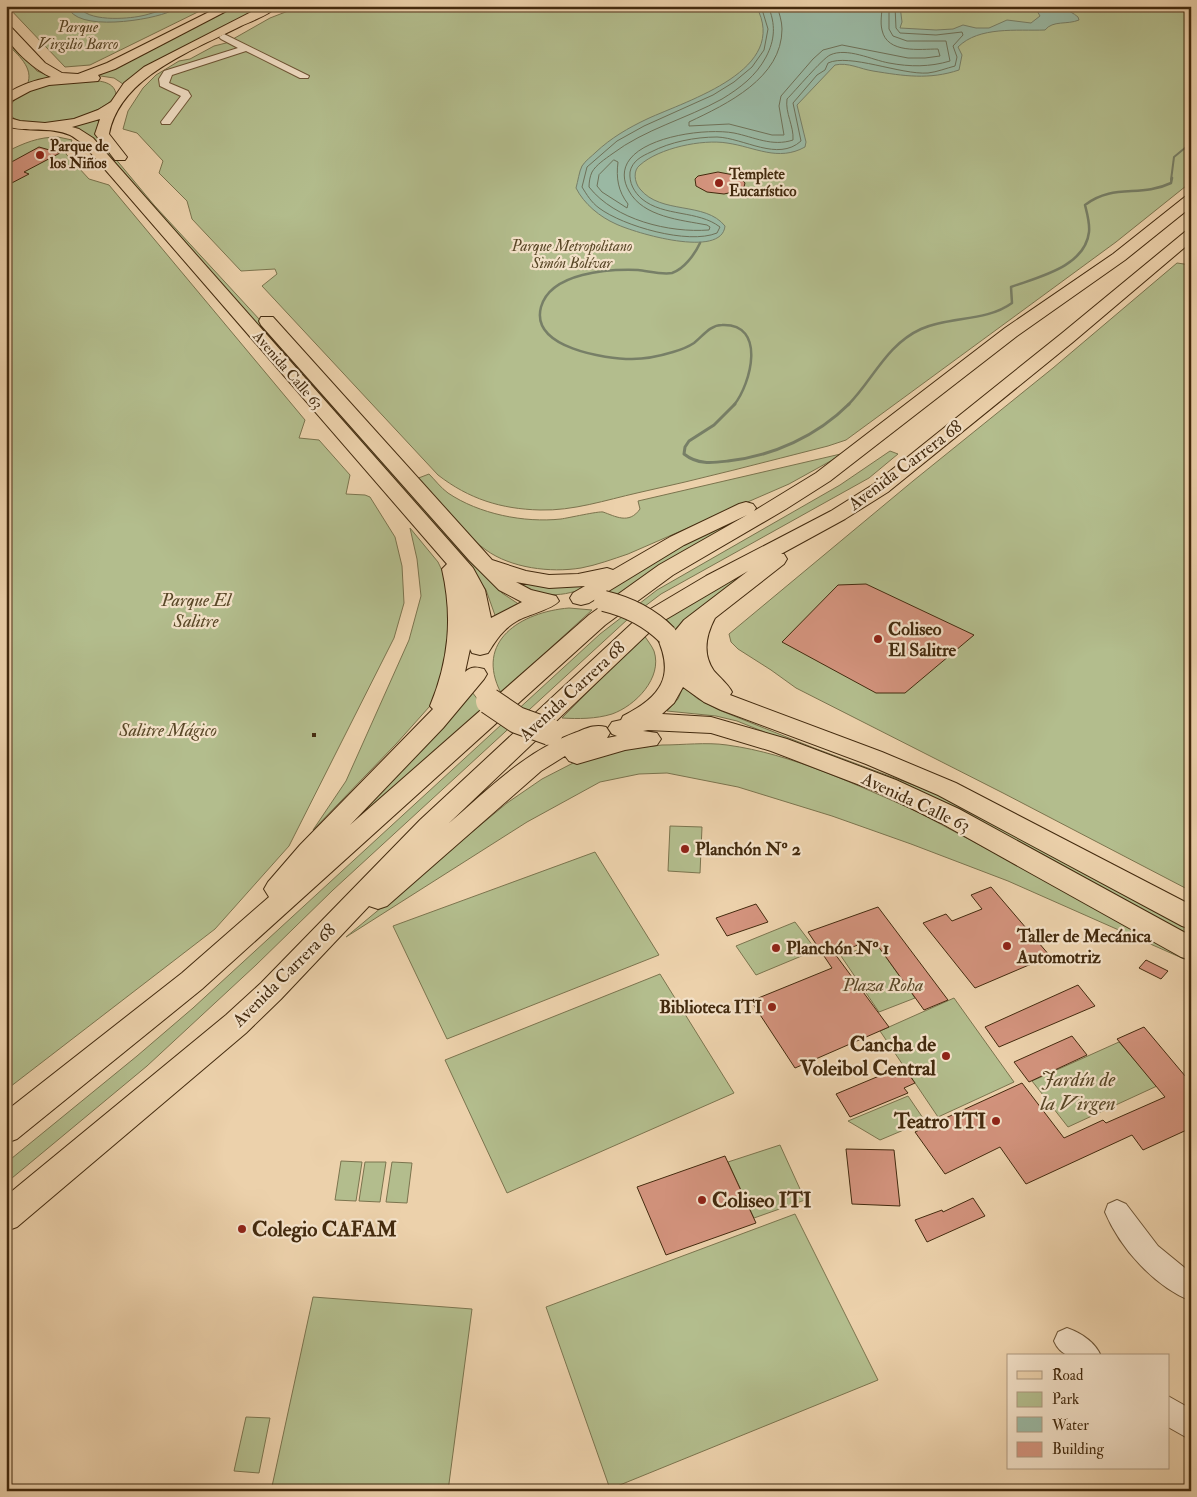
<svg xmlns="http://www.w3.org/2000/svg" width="1197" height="1497" viewBox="0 0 1197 1497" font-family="'IM FELL Double Pica',serif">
  <rect width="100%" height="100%" fill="#ecd1ab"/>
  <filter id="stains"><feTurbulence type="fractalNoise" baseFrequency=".004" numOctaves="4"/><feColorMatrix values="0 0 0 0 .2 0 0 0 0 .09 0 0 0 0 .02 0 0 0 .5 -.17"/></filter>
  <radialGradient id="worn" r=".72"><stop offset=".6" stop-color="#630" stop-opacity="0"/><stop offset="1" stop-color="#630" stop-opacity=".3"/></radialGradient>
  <path fill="#b3bd8d" stroke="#7b744e" d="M7 6H210L90 65 65 67Z
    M236 6H267L134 76 123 84 114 78 94 75Z
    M301 6H1191V182L1116 242 846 440 828 446C765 462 701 479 637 493 606 500 573 511 540 510 501 509 469 499 438 475L262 286 277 274 275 269 241 271 192 219 187 201 159 173 163 161 137 133 123 129 128 111 143 88 156 75 179 61 190 59 214 46 226 43 270 18Z
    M6 35 37 71 55 78 27 85C35 68 17 54 6 43Z
    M90 80C101 81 115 82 116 95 102 118 19 138 8 111 17 83 66 83 90 80Z
    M97 120 99 122V139L154 205 271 332 310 381 481 571 502 593 520 605 496 618 486 590 475 574 92 138 70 127Z
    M58 137 72 140 66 154 89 179 109 185 305 420 299 438 319 440 350 475 346 494 365 495 370 497 395 537 402 566 404 603 394 638 289 846 215 929 6 1090V152C24 143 38 137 58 137Z
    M1177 263 1191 265V891L1003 793 796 688 771 670 738 649 731 642 729 634 913 481 1053 368Z
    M890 451 898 454 869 478 661 594 628 619 333 890 256 965 147 1066 6 1183V1163L137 1056 193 1008 600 634 657 590 840 485Z
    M845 453 789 484 628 554C613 559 597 565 581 568 550 573 511 568 486 550 459 531 438 502 416 479L429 474C435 480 441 488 448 493 479 514 524 523 561 519 568 518 599 511 603 512 615 516 629 525 640 509L638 501Z
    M759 509 616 596 599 595 702 534Z
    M410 528 438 562 448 583 455 628 438 697 396 744 313 830 346 781 409 640 421 596 417 559Z
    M771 556 675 629 665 618Z
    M509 578 582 585 588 587C554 600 539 596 509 578Z
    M569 608 592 610 501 693C474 641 521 612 569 608Z
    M644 635C647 640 652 646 654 651 663 678 635 706 612 714 596 719 578 719 562 718Z
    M683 687 698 699 719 710 814 748 962 803 1191 926V941L955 809 737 721 716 716 667 711 678 699Z
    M472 692 485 709 297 880Z
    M662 745C683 745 706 742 727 745 793 754 856 785 916 811L1191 958V962L1008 881 911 844 832 816 738 787 667 773 639 774 600 782 527 822 346 937 507 803 542 779 575 762 627 749Z
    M670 826 702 827 700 873 668 871Z
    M595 852 659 955 447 1039 393 926Z
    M795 922 816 950 756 975 736 946Z
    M876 943 915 998 879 1012 841 956Z
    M660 974 734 1093 507 1193 445 1060Z
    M954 998 1014 1082 938 1117 880 1031Z
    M1119 1042 1157 1086 1068 1127 1032 1081Z
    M908 1096 925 1121 880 1140 848 1121Z
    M780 1145 805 1200 754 1218 728 1162Z
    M341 1161 362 1162 356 1201 335 1200Z
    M365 1162H386L380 1202 359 1201Z
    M392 1162 412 1163 407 1203 386 1202Z
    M795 1214 878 1380 610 1489 546 1307Z
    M313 1297 472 1309 448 1491H271Z
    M246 1417 270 1418 259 1473 234 1471Z"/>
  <path fill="#9ab8a3" stroke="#777f67" d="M68 6H79C86 22 127 19 141 16 152 14 160 9 171 11 153 20 74 33 68 6Z
    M756 6H900L902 22 900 28 936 30 953 29 963 25 976 28H989L1007 20 1031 23 1040 16 1036 9 1003 6C1026 6 1060 1 1078 17L1079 20C1067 25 1053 20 1045 30 1017 31 979 26 958 47L962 55 959 70C929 80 904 76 873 71 860 69 848 62 835 65L797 105 806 142 805 147C778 162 755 147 727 143 702 139 659 148 640 165 633 170 634 182 640 189 661 215 705 201 725 226 722 259 635 233 616 224 600 217 584 204 576 188 578 181 579 172 582 166 585 161 592 156 596 152 611 138 628 128 647 119 688 100 791 70 756 6Z"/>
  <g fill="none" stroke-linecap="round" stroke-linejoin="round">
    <path stroke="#6e7158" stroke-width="1" d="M761 6 768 29 764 50 752 67 734 82 713 95 644 126 617 141 587 167 582 187C587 195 591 202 599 208 623 226 688 245 717 233L720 227C698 210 664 217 642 199 634 192 629 183 630 172 632 161 642 156 651 152 670 142 695 137 717 137 744 138 778 162 801 141L793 103 817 75 825 70 828 63C849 53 901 75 928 73 937 72 947 68 955 66L957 57 953 46 963 35 962 32 936 35 900 33 896 28 895 6
      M768 6C776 24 775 40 766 57 756 76 740 88 722 99 686 119 645 129 612 154 605 159 596 165 592 172 590 176 589 182 589 187 615 220 669 233 709 230L710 227 707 225C681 220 643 217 629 191 623 181 622 169 630 159 648 136 706 128 734 133 754 137 772 147 793 140 794 126 785 113 787 99 795 91 822 59 830 55 847 47 872 60 889 63 910 67 930 67 950 61L946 41H907L893 36 889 29V6
      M777 6C779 13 782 21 782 29 782 78 727 104 689 122V126L729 124 772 135H784L779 106 781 96 813 59 823 50 842 45 908 58H925L940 56 938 49C920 49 887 54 882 30 880 22 882 14 882 6
      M614 160 618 162C616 178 618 191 628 204L627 208 602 192 597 186 599 175Z"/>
    <path stroke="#777f67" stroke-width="2" d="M1171 180 1174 157 1191 143"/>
    <path stroke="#777f67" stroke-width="2.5" d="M700 243C695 254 684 269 672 273 662 275 648 271 638 270 609 269 551 272 541 307 530 348 606 359 632 359 646 359 660 356 673 352 680 350 688 347 694 343 703 336 710 325 722 325 767 323 751 384 734 405
      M848 405C873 380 886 345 921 329 950 316 986 322 1012 303L1011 287C1038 277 1085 267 1089 232 1090 223 1087 213 1085 205 1114 183 1140 198 1171 183L1172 178"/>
    <path stroke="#777f67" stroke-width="3" d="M735 404 714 425 689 441 685 447 684 454C698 465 712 463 728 461 773 456 817 436 849 404"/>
  </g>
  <path fill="#d3937d" stroke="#432a0e" d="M39 147 60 153 24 172 29 174 6 186V165Z
    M718 172 739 176 745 183 744 187 733 192 724 194 707 192 696 186 695 179 698 176Z
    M866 584 974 635 905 693H876L782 642 838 585Z
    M991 887 1050 956 975 988 923 923 946 914 952 921 982 909 971 895Z
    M756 904 768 922 727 936 716 918Z
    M878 907 948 1000 924 1010 873 939 835 954 889 1027 795 1068 751 1001 832 968 808 932Z
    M1146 960 1168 971 1161 979 1139 968Z
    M1078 985 1095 1006 999 1047 985 1027Z
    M1144 1027 1191 1083V1128L1143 1150 1132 1135 1026 1184 1000 1147 945 1174 915 1132 1022 1083 1064 1138 1103 1120 1106 1123 1165 1097 1117 1039Z
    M1072 1036 1087 1055 1029 1082 1014 1062Z
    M903 1066 915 1083 904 1088 908 1093 850 1117 836 1094Z
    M846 1149 894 1150 900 1206 852 1204Z
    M725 1156 756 1223 666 1255 637 1187Z
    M973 1198 985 1216 927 1242 915 1220 942 1210 943 1212Z"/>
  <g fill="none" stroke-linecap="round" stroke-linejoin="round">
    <defs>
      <path id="minor" d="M224 34 309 76 308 78H300L246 51 172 75 169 83 188 91 191 96 170 124H162L161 122 181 96 160 86 159 79 164 71 238 48 221 39 219 37Z
        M1117 1200 1126 1204 1158 1246 1191 1273V1301C1154 1286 1120 1248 1105 1212L1108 1204Z
        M1067 1328C1081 1333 1095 1342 1101 1356 1081 1356 1063 1362 1054 1341L1058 1332Z
        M1168 1396 1191 1409V1440L1168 1427Z"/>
      <path id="major" d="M221 6H236L115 69 98 75 100 78 98 81 49 85 30 91 6 104V94C20 85 35 80 51 77 37 71 13 51 7 37 5 34 6 29 6 26H10L45 63 62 73 78 74 107 63Z
        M263 6H278C269 15 252 21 241 26 194 50 120 76 109 134L127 157 125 160H115L95 134 100 119 72 127 79 129 93 138 473 568 485 590 491 618 522 602 499 590 469 560 261 325 259 321 261 317H273L492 560 526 571 549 575 578 574 607 568 613 570 670 537 739 504 746 502 753 504 756 508 754 511 816 473 1005 328 1113 254 1186 196 1191 195V207L1125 260 1017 336 830 481 786 509 673 575 605 625 202 989 17 1139 6 1143V1111L182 973 269 897 264 889 268 882 300 845 433 709 430 706C449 660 453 617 442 569L447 564 83 144C79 141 74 137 70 135 50 126 27 133 6 126V117L20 121 45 123 74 119 98 110 111 102 124 83 144 67ZM747 515 659 565 589 615 350 825 443 728 484 679 487 674 484 669C477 667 471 666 465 672L470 649 472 653 480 655 488 653C496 640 503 629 517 621 527 615 553 609 559 601L556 596 531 590 516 582 549 588 585 586 573 593 570 598 573 603 581 605 589 603 684 545Z
        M1191 229V242L1073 342 888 492 845 519 781 554H784L787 559 784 564 715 618C706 635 702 654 714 671 720 678 728 684 732 692L730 695 882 752 956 783 1191 905V929L1182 926 938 795 866 764 721 710 704 702 683 687 674 703 662 714 711 717 787 739 896 780 959 809 1191 936V960L1181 957 941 823 878 792 771 751 711 733 648 730 643 731 657 733 661 739 657 745 625 750 577 764 569 761 565 756 541 771 387 906 378 909 369 906 281 999 246 1033 17 1227 6 1231V1196L226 1015 261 983 420 820 642 614 706 576 831 511 874 484 1061 334 1186 231ZM748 571 684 620 675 631 667 628 659 630 656 635C676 676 661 697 623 716L621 720 612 722 608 728 612 734 617 736 607 738 610 733 606 727C595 724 587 728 577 732 525 751 489 789 448 824L658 624Z"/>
    </defs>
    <use href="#minor" stroke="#6d5435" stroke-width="2"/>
    <use href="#major" stroke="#432a0e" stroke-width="2"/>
    <use href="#minor" fill="#f3e1c8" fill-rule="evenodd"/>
    <use href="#major" fill="#ecd1ab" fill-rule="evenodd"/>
    <path stroke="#432a0e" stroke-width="4" stroke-dasharray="9 9" stroke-linecap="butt" d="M314 733V737"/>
    <defs>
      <path id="major-bridge-far1" d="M604 601C629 607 649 617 667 635"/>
      <path id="major-bridge" d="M489 701 517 720 550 732"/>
    </defs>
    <use href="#major-bridge-far1" stroke="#432a0e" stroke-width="22" stroke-linecap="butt"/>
    <use href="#major-bridge" stroke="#432a0e" stroke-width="28" stroke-linecap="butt"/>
    <use href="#major-bridge-far1" stroke="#ecd1ab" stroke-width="20"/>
    <use href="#major-bridge" stroke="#ecd1ab" stroke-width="26"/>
  </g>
  <g fill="#8f2418" stroke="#f3e1c8" stroke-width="2">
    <circle cx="40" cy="155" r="5"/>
    <circle cx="719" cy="183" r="5"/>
    <circle cx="878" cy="639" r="5"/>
    <circle cx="685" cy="849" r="5"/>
    <circle cx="1007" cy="946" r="5"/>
    <circle cx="776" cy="948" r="5"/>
    <circle cx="772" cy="1007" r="5"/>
    <circle cx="946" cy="1056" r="5"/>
    <circle cx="996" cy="1121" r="5"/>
    <circle cx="702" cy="1200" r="5"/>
    <circle cx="242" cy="1229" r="5"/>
  </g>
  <g text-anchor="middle" stroke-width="4.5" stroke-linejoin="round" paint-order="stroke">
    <g font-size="15" font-style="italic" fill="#594727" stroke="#f3e1c8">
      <text x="78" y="32">Parque<tspan x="78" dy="17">Virgilio Barco</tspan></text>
      <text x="572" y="251">Parque Metropolitano<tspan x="572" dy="17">Simón Bolívar</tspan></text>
    </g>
    <g font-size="15" font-weight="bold" fill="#432a0e" stroke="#f3e1c8" text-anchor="start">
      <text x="50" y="151">Parque de<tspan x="50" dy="17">los Niños</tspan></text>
      <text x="729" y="179">Templete<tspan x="729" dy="17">Eucarístico</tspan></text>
    </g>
    <g font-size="15" fill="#432a0e" stroke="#f3e1c8">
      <text transform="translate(288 370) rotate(49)" y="5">Avenida Calle 63</text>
    </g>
    <g font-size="18" fill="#432a0e" stroke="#f3e1c8">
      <text transform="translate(905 465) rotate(-37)" y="6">Avenida Carrera 68</text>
      <text transform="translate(572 691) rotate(-43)" y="6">Avenida Carrera 68</text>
      <text transform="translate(916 802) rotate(25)" y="6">Avenida Calle 63</text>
      <text transform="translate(284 975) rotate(-45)" y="6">Avenida Carrera 68</text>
    </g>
    <g font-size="18" font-style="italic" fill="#594727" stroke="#f3e1c8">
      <text x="196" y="606">Parque El<tspan x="196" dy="21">Salitre</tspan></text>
      <text x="168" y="736">Salitre Mágico</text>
      <text x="883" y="991">Plaza Roha</text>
    </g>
    <g font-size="18" font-weight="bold" fill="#432a0e" stroke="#f3e1c8" text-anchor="start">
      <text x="888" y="635">Coliseo<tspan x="888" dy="21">El Salitre</tspan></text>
      <text x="695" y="855">Planchón Nº 2</text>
      <text x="1017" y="942">Taller de Mecánica<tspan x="1017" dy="21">Automotriz</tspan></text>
      <text x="786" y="954">Planchón Nº 1</text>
      <text x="762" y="1013" text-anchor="end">Biblioteca ITI</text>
    </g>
    <g font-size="21" font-weight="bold" fill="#432a0e" stroke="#f3e1c8" text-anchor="end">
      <text x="936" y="1051">Cancha de<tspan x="936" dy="24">Voleibol Central</tspan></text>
      <text x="986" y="1128">Teatro ITI</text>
      <text x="712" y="1207" text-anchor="start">Coliseo ITI</text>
      <text x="252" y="1236" text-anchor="start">Colegio CAFAM</text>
    </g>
    <g font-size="21" font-style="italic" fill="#594727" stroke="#f3e1c8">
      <text x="1078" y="1086">Jardín de<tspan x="1078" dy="24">la Virgen</tspan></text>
    </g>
  </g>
  <rect width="1197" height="1497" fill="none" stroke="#ecd1ab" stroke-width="25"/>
  <rect x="8" y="8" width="1182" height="1482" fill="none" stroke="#432a0e" stroke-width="2.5"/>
  <rect x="12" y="12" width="1172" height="1472" fill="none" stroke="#432a0e"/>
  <rect x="1007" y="1354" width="162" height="115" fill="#f3e1c8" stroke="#ad987e"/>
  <rect x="1017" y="1371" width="25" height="8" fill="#ecd1ab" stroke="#ad987e"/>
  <text x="1052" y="1380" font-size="15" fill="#432a0e">Road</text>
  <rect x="1017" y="1392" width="25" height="15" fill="#b3bd8d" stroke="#ad987e"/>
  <text x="1052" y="1404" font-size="15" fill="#432a0e">Park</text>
  <rect x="1017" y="1417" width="25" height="15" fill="#9ab8a3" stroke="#ad987e"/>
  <text x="1052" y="1430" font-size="15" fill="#432a0e">Water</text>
  <rect x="1017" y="1442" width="25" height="15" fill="#d3937d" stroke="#ad987e"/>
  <text x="1052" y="1454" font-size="15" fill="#432a0e">Building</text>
  <rect width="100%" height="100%" filter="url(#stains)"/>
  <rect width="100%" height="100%" fill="url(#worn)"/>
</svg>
